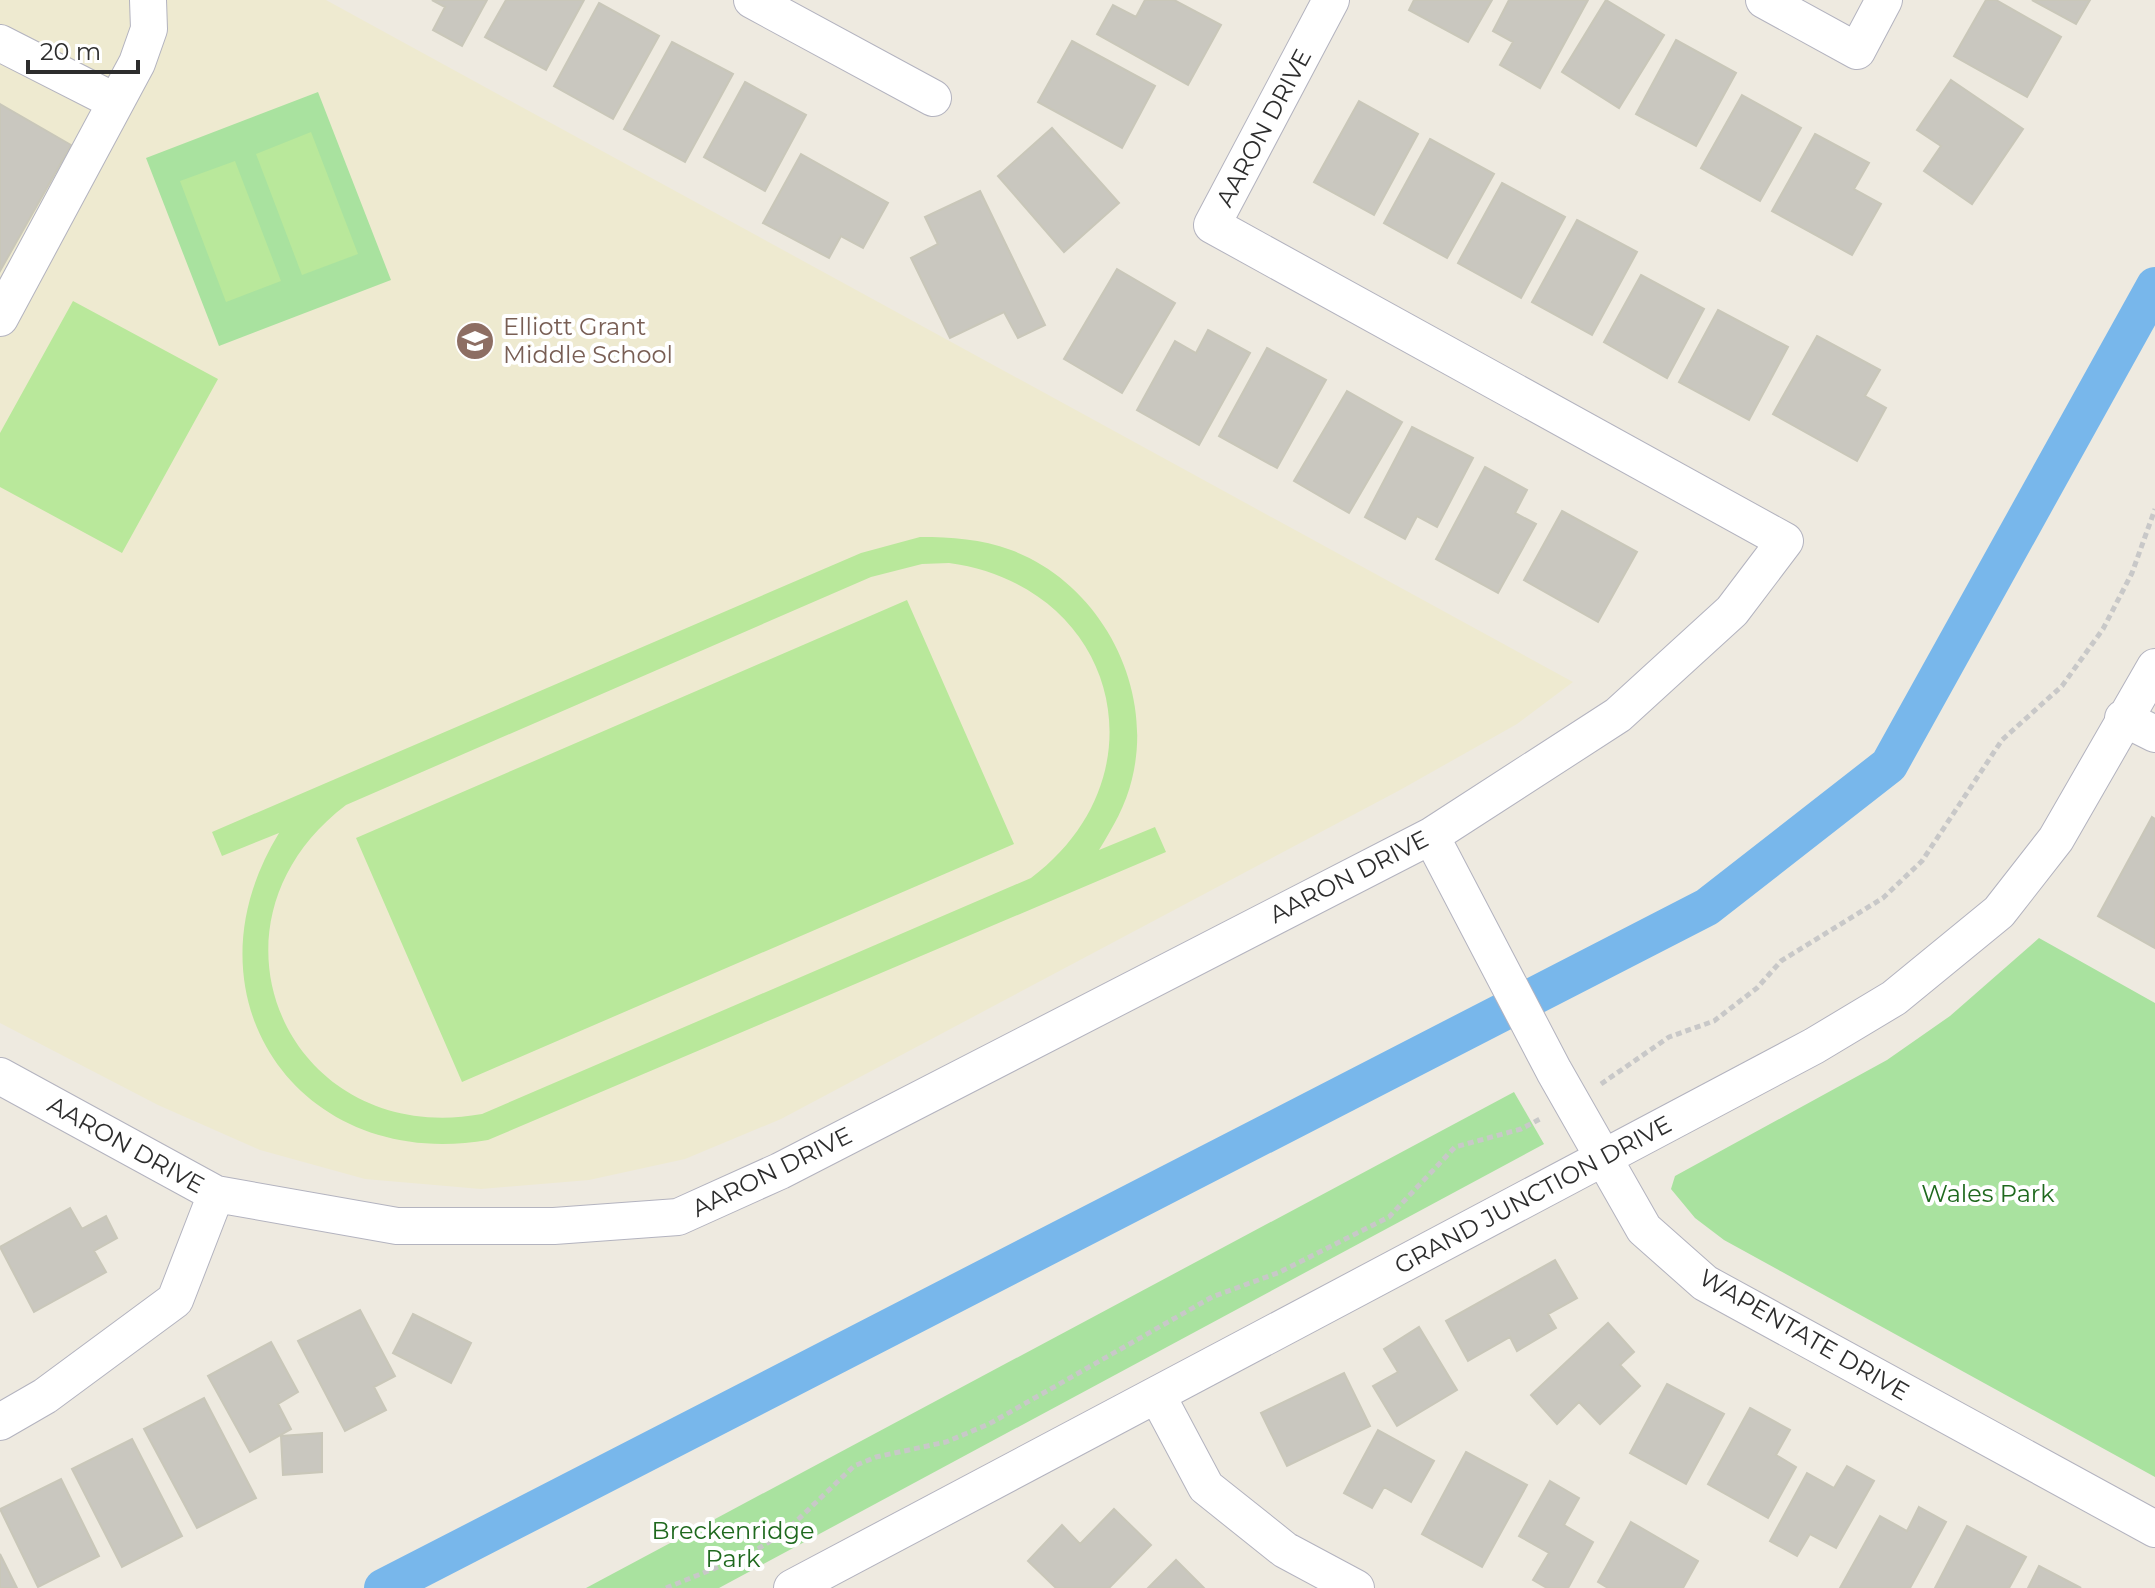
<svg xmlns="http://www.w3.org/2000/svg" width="2155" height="1588" viewBox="0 0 2155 1588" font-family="Montserrat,sans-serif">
  <rect width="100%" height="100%" fill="#eeeae0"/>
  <path fill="#eeead0" d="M0 0H326L1573 682 1517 724 1400 790 781 1119 685 1159 589 1180 481 1189 365 1179 260 1150 158 1105 0 1023Z"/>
  <path fill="#a9e29f" d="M318 92 391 280 219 346 146 158Z
    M2039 938 2155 1003V1477L1724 1240 1695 1218 1671 1189 1675 1176 1887 1060 1950 1016Z
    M1514 1092 1544 1144 719 1588H586Z"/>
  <path fill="#b9e89b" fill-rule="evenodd" d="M311 132 358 254 302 275 256 154Z
    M235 161 281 281 226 302 180 181Z
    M73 301 218 379 122 553 0 487V433Z
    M920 537C952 537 981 539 1011 550 1100 583 1155 686 1132 779 1126 805 1113 827 1099 850L1155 827 1166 852 488 1140C299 1173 178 997 279 833L222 856 212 832 861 553ZM949 563C1118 586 1167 776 1031 878L482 1114C288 1149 189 924 346 805L871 577 922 564Z
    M907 600 1014 844 462 1082 356 838Z"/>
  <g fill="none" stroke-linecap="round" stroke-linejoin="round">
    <path stroke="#78b7eb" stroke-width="38" d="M383 1588 1707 907 1889 765 2155 286"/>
  </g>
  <path fill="#c9c7bf" stroke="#c9c7b9" stroke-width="2" d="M432 0H487L462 46 433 30 445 7Z
    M506 0H584L546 70 485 37Z
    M1145 0H1174L1221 25 1188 85 1097 34 1113 5 1136 17Z
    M1414 0H1492L1468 42 1409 10Z
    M1509 0H1588L1540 88 1500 65 1513 42 1493 31Z
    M1606 0 1664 35 1619 108 1562 72Z
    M1986 0H1996L2061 37 2027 97 1954 56Z
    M2032 0H2090L2076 24Z
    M599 3 659 36 613 119 554 86Z
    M1676 40 1736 73 1696 146 1636 114Z
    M1072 41 1155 86 1122 148 1038 102Z
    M672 42 733 74 685 162 624 129Z
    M1951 80 2023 129 1972 204 1924 171 1941 146 1917 130Z
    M745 82 806 115 765 191 704 157Z
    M1742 95 1801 128 1760 201 1701 168Z
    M1359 101 1418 134 1374 215 1314 182Z
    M0 104 71 145 0 271Z
    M1052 128 1119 203 1064 252 998 176Z
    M1815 134 1869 163 1854 189 1881 204 1852 255 1772 211Z
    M1430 139 1494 174 1447 258 1384 223Z
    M801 154 888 203 863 248 841 236 829 258 763 223Z
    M1502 183 1565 217 1521 298 1458 263Z
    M980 191 1045 325 1018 338 1004 312 950 338 911 258 938 244 925 217Z
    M1577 220 1637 252 1592 335 1532 302Z
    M1117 269 1175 303 1122 393 1064 359Z
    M1641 275 1704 309 1667 378 1604 342Z
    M1718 310 1788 347 1749 420 1679 382Z
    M1208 330 1250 353 1199 445 1137 410 1175 341 1196 353Z
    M1817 336 1880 370 1865 396 1886 408 1857 461 1773 414Z
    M1267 348 1326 380 1277 468 1219 436Z
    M1347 391 1402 422 1349 513 1294 481Z
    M1412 427 1473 458 1437 527 1417 516 1405 539 1365 517Z
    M1485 467 1527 490 1515 513 1536 524 1498 593 1436 559Z
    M1562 511 1637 552 1598 622 1524 580Z
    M2152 817 2155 819V948L2098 916Z
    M70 1208 82 1229 106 1216 117 1238 94 1251 106 1272 34 1312 0 1247Z
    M1555 1260 1577 1298 1548 1314 1556 1328 1517 1351 1510 1337 1468 1361 1446 1321Z
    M360 1310 395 1376 374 1387 386 1410 345 1431 298 1341Z
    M413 1314 471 1343 451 1383 393 1353Z
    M1608 1323 1634 1352 1620 1365 1640 1386 1600 1424 1579 1402 1557 1424 1531 1395Z
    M1419 1327 1457 1390 1397 1426 1373 1386 1398 1372 1384 1349Z
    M271 1342 298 1392 278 1404 291 1429 250 1452 208 1376Z
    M1344 1373 1370 1426 1287 1466 1261 1413Z
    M1667 1384 1724 1414 1686 1484 1630 1453Z
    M204 1398 256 1498 197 1528 144 1429Z
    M1750 1408 1790 1430 1776 1455 1796 1467 1768 1518 1708 1484Z
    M1378 1430 1434 1461 1411 1502 1384 1487 1372 1508 1344 1493Z
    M322 1433V1472L283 1475 281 1436Z
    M132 1439 182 1536 122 1567 72 1469Z
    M1466 1452 1527 1485 1482 1567 1422 1534Z
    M1847 1466 1874 1481 1836 1548 1810 1534 1797 1556 1770 1541 1807 1473 1834 1488Z
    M61 1479 99 1556 38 1587 0 1509Z
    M1550 1481 1579 1498 1564 1525 1593 1542 1568 1588H1547L1533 1580 1549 1553 1519 1536Z
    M1919 1507 1946 1522 1910 1588H1840L1880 1516 1907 1531Z
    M1114 1509 1151 1545 1109 1588H1056L1028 1561 1062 1525 1080 1544Z
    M1631 1522 1698 1561 1683 1588H1608L1598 1582Z
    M1967 1526 2026 1557 2009 1588H1935Z
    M0 1554 17 1588H0Z
    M1176 1560 1204 1588H1148Z
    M2039 1566 2081 1588H2028Z"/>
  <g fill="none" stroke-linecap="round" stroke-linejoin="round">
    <defs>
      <path id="minor" d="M752 0 933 98
        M1764 0 1857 51 1884 0
        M0 43 116 102
        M0 318 137 63 149 29 148 0
        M2123 718 2155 734
        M1431 836 1554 1071 1644 1229 1705 1283 2155 1529
        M0 1076 216 1194 397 1226H554L678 1217 780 1171 1431 836 1618 715 1732 611 1785 541 1212 225 1331 0
        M1157 1395 1206 1487 1285 1550 1356 1588
        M0 1422 45 1396 175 1300 216 1194
        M792 1588 1814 1046 1894 998 1999 912 2056 839 2155 667"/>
    </defs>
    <use href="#minor" stroke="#b3b3bf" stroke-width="38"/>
    <path stroke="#c8c8c8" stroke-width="5" stroke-dasharray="6 4" stroke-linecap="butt" d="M1601 1084 1669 1037 1714 1021 1757 988 1781 961 1883 898 1922 861 2002 740 2062 686 2103 629 2132 573 2155 509
      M666 1588 750 1554 786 1531 854 1466 876 1457 946 1442 989 1424 1212 1297 1280 1272 1389 1217 1455 1147 1521 1129 1540 1119"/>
    <use href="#minor" stroke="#fff" stroke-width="36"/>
  </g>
  <defs>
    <symbol id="school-disc" viewBox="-11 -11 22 22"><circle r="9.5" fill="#8d6e63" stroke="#fff"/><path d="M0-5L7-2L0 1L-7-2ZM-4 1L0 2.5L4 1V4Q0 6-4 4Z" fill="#fff"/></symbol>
  </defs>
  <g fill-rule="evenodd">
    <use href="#school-disc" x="453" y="319" width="44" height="44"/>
  </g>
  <g text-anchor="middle" stroke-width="8" stroke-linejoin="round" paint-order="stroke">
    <g font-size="24" fill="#2d2d2d" stroke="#fff">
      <text transform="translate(1264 128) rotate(-62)" y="8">AARON DRIVE</text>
      <text transform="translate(1349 877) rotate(-27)" y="8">AARON DRIVE</text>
      <text transform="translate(126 1145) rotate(29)" y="8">AARON DRIVE</text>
      <text transform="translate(772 1172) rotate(-26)" y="8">AARON DRIVE</text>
      <text transform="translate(1533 1195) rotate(-28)" y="8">GRAND JUNCTION DRIVE</text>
      <text transform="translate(1804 1335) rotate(30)" y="8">WAPENTATE DRIVE</text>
    </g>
    <g font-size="24" fill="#785e54" stroke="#fff" text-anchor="start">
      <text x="503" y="335">Elliott Grant<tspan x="503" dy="28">Middle School</tspan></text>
    </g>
    <g font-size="24" fill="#1f691e" stroke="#fff">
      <text x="1988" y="1202">Wales Park</text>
      <text x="733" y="1539">Breckenridge<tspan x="733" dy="28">Park</tspan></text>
    </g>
  </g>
  <path d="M28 60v12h110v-12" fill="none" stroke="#2d2d2d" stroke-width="4"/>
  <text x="40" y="60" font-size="24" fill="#2d2d2d" stroke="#ffffff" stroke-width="6" paint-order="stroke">20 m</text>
</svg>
